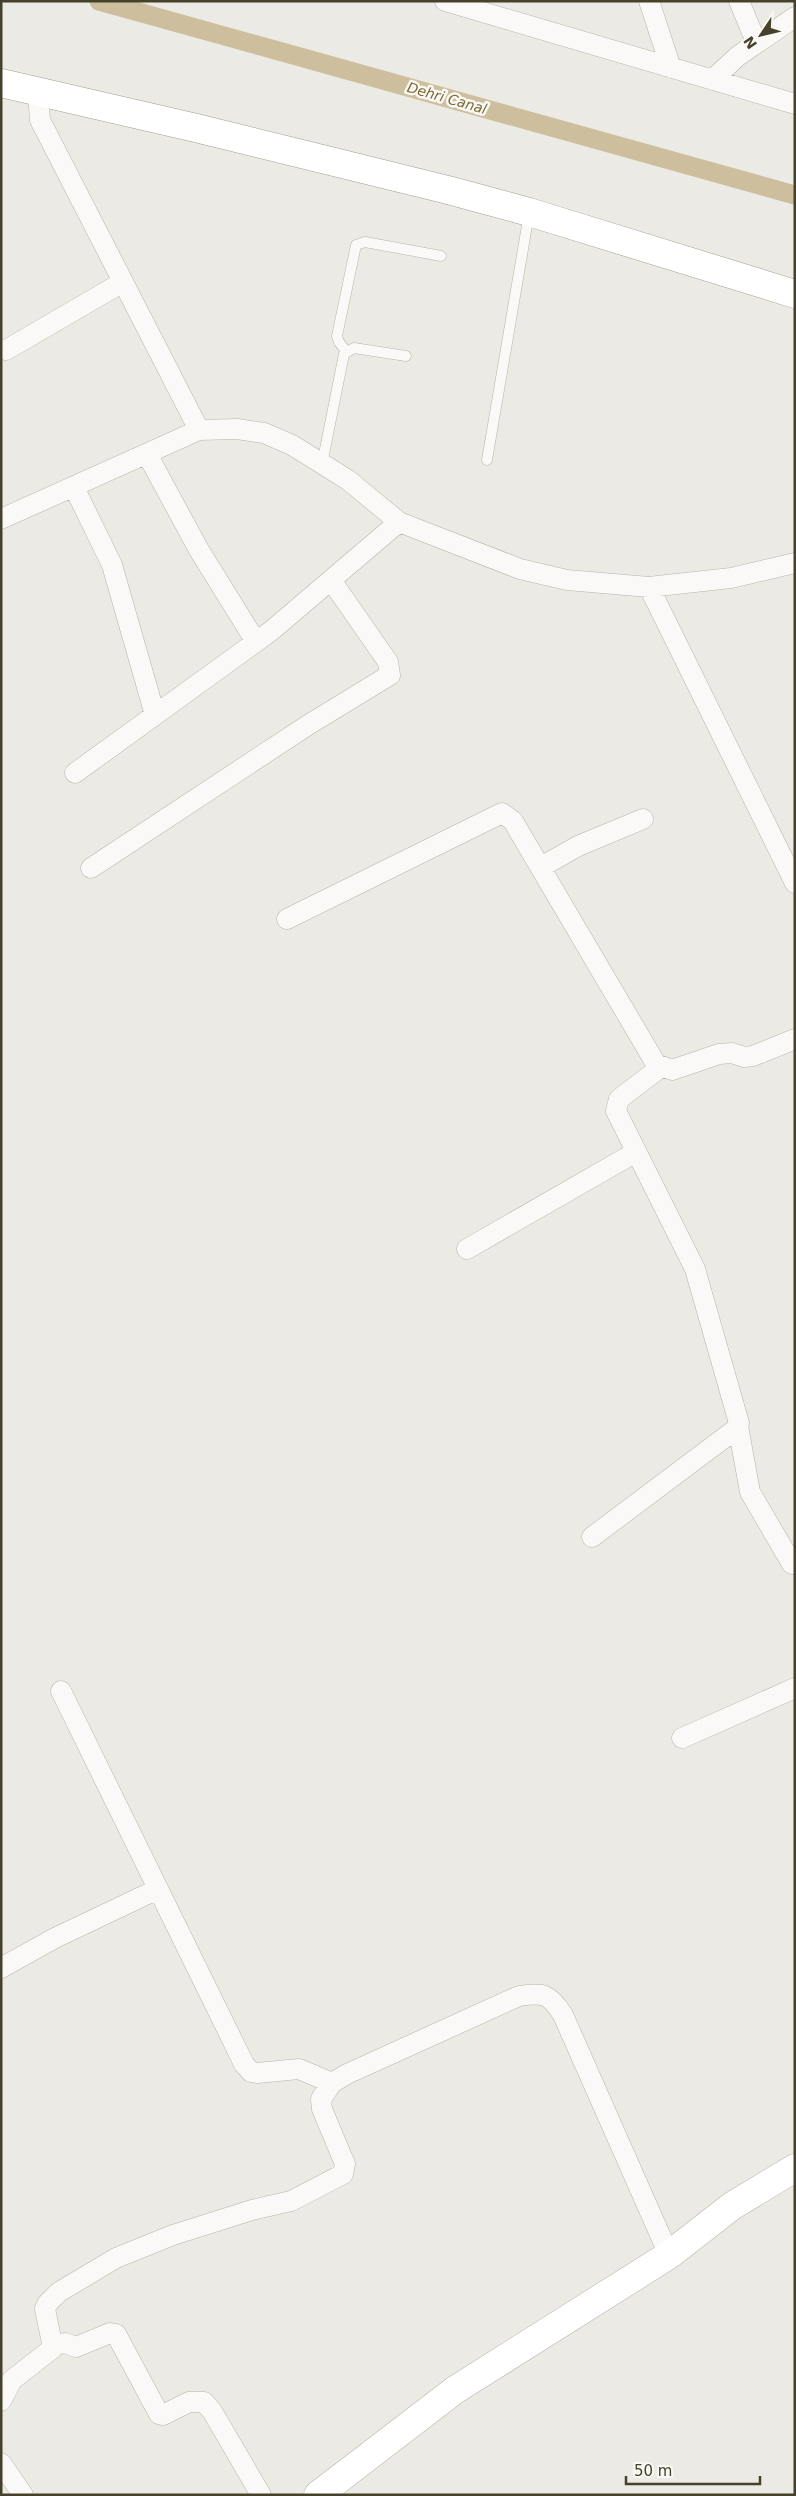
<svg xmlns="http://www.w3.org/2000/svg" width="796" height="2496" viewBox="0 0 796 2496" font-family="'DejaVu Sans',sans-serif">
  <rect width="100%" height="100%" fill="#eceae4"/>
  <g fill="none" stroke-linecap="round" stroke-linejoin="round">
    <path stroke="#cdbf9e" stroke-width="19" d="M99 1 795 195"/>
    <defs>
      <path id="lane" d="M346 351 339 342 337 336 356 245 365 242 441 256
        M487 460 529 214
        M322 464 344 354 354 348 406 356"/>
      <path id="street" d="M445 1 795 104
        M649 1 671 68
        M739 1 756 42
        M712 80 738 56 795 17
        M38 93 40 120 199 430
        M6 350 123 282
        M147 454 199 550 256 642
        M74 487 112 565 155 715
        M1 519 199 430 237 429 264 433 292 445 348 480 399 522 520 569 567 580 649 587 731 578 795 563
        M649 587 795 883
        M75 773 271 631 399 522
        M541 867 578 846 643 819
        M91 868 308 725 390 675 388 662 331 580
        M287 919 502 813 513 821 656 1064 672 1070 719 1054 732 1053 744 1057 753 1056 795 1039
        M467 1249 636 1152
        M738 1426 750 1492 792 1564 795 1563
        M592 1537 736 1429 739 1423 695 1269 616 1111 619 1099 661 1067
        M61 1691 244 2064 251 2072 257 2073 299 2069 332 2083
        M682 1738 795 1688
        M1 1968 55 1938 158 1889
        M54 2345 65 2343 76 2347 110 2333 116 2334 159 2414 163 2415 189 2402H204L212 2411 261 2495
        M1 2401 12 2380 53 2348 45 2309 47 2304 59 2292 116 2258 173 2235 252 2210 291 2201 343 2174 345 2164 322 2109 321 2099 332 2083 347 2074 519 1996C543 1992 550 1994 563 2015L669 2255
        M1 2463 23 2495"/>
      <path id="secondary" d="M318 2495 455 2390 669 2255 732 2206 795 2168"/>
      <path id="highway" d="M1 83 196 128 448 190 529 212 795 294"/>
    </defs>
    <use href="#lane" stroke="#b7b4a8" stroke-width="11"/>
    <use href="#street" stroke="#b7b4a8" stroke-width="21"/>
    <use href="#secondary" stroke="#b7b4a8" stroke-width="29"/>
    <use href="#highway" stroke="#a39e8a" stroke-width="29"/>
    <use href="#lane" stroke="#faf9f7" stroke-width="10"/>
    <use href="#street" stroke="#faf9f7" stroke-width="20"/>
    <use href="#secondary" stroke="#fff" stroke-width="28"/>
    <use href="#highway" stroke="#fff" stroke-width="28"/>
  </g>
  <g text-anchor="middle" stroke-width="5" stroke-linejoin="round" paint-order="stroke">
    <g font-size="14" font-style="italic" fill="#7b6933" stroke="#f9f8f4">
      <text transform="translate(447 98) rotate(16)" y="5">Dehri Canal</text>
    </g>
  </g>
  <rect width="796" height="2496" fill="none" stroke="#45412a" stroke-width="5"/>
  <g transform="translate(761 35) rotate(235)" stroke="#f9f8f4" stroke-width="4" paint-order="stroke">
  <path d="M0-4L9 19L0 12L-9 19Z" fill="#45412a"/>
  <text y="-8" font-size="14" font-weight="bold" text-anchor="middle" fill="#45412a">N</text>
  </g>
  <path d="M626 2476v8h134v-8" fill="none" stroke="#45412a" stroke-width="2.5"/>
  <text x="634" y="2476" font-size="15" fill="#45412a" stroke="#f9f8f4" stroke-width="4" paint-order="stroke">50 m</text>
</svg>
